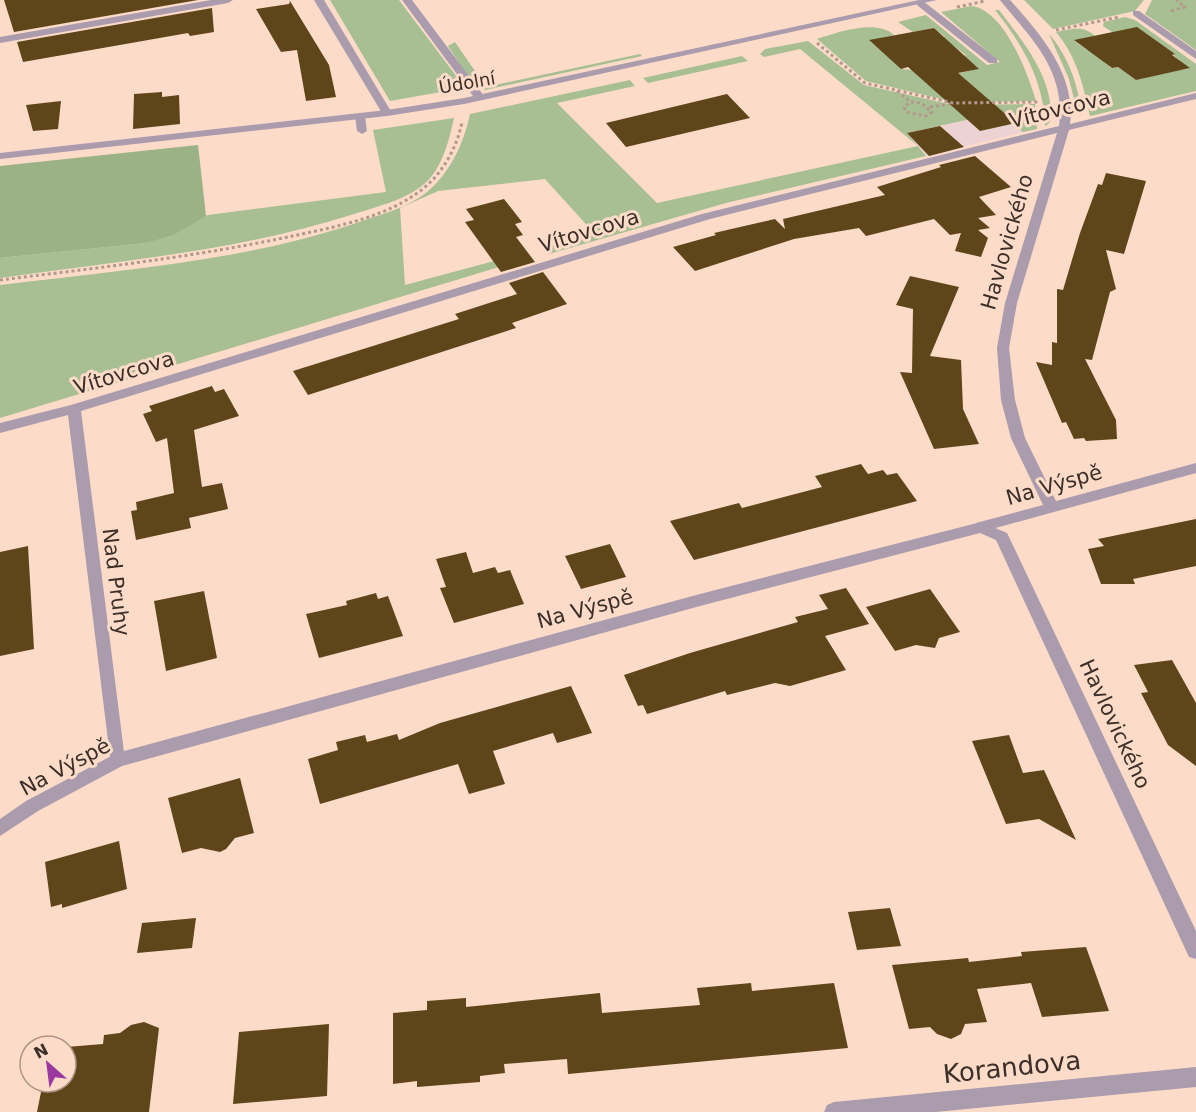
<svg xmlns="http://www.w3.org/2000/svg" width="1196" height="1112" viewBox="0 0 1196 1112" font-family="'DejaVu Sans',sans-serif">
  <rect width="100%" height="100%" fill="#fcdbc9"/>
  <path fill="#ecd2d3" d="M1003 112 1023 132 926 156 907 134Z"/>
  <path fill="#a7bf92" d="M330 0H399L460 81 458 89 390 101Z
    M1024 0H1144L1135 11 1053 29Z
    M1152 0H1196V50L1145 14Z
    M971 6C1004 9 1028 74 1036 101L954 102 866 81 817 39C839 32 876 19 894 35L870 41 880 50 883 49 901 69 960 73 978 69 963 56 966 55 942 38 945 37 934 28 913 32 898 22 926 15 987 65 1000 62 941 12Z
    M995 10H999C1021 39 1049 72 1051 111 1051 118 1052 123 1045 126 1044 81 1023 45 995 10Z
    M1125 17 1135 20 1196 64V91L1090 116C1083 85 1077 57 1056 32 1072 29 1083 25 1095 36L1075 41 1087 50 1090 49 1111 68 1118 67 1136 80 1169 71 1189 69 1162 45 1157 46 1112 32 1103 26 1104 22Z
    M1049 34C1069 57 1078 85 1082 115L1077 111 1069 79Z
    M808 41 864 85 953 105 1035 104 1037 129 1023 132 1003 112 907 133 926 156 726 203 549 254 543 247 593 232 545 179 438 191 400 208 405 285 494 261 499 267 0 418V285C122 270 249 261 365 220 386 213 410 206 427 192 450 173 464 143 470 114L630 80 635 86 557 103 657 203 918 146 800 49 764 57 760 54 765 49Z
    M455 42 484 84 477 85 470 80 448 46Z
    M640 54 642 56 485 90 481 88Z
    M742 56 748 61 648 83 643 78Z
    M454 118C450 137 444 161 431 177 414 198 379 206 354 214 239 251 119 261 0 278V258L146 243 208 215 386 192 373 130Z"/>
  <path fill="#9ab285" d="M198 145 206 216 173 235 146 243 0 258V166Z"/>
  <path fill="#5f461a" d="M4 0H198L14 32Z
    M290 1 329 65 336 97 306 101 297 50 281 52 256 9 289 4Z
    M212 8 214 32 190 36 188 33 23 62 17 42Z
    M1137 27 1175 54 1172 55 1190 68 1136 80 1118 67 1112 68 1074 40Z
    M934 28 979 69 958 73 1016 123 980 131 908 67 901 69 869 40Z
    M162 92V97L179 95 180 124 133 129 134 94Z
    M727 94 750 118 626 147 606 123Z
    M61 101 58 129 33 131 26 105Z
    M940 126 964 147 929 156 907 133Z
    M975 156 1011 187 979 197 996 215 978 218 990 228 978 230 988 238 981 257 955 251 961 233 950 235 934 219 866 236 859 228 794 239 695 271 673 247 716 235 714 233 775 219 785 229 783 219 885 195 877 187 941 167 939 165Z
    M1106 173 1146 181 1124 254 1106 250 1116 289 1110 292 1092 360 1085 359 1116 420 1117 439 1086 441 1084 438 1074 439 1066 422 1062 423 1036 362 1052 365V342L1057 343V289L1063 290 1080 233 1098 184 1102 185Z
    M504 199 522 222 515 224 523 235 516 237 535 262 501 272 465 222 474 220 466 209Z
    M543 272 567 304 512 323 516 328 308 395 293 371 459 319 455 314 517 294 509 283Z
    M910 276 959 287 930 356 961 360 963 409 979 444 934 449 900 372 912 373 913 309 896 305Z
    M212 386 215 392 224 389 239 416 194 430 202 487 222 483 228 509 189 518 191 528 136 540 131 511 137 510 136 502 174 493 167 438 156 442 143 414 152 411 149 406Z
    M861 464 868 474 883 470 887 475 897 473 917 501 694 560 670 521 739 503 742 508 822 487 815 476Z
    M1196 519V566L1133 579 1135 584H1101L1088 549 1104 546 1098 539Z
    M610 544 626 577 581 589 565 556Z
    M28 546 34 649 0 656V552Z
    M466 552 473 573 495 567 498 573 510 570 524 604 454 623 440 588 446 587 436 559Z
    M846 588 869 624 825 636 846 670 790 686 775 683 727 695 725 691 647 714 643 705 638 706 624 675 690 653 798 622 795 617 828 609 819 595Z
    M930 589 960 632 939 638 935 648 916 645 895 651 866 607Z
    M204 591 217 658 166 671 154 601Z
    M376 593 378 599 388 596 403 636 319 658 306 614 347 605 346 601Z
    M1172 660 1196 703V766L1168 745 1141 693 1148 692 1134 665Z
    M571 686 592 733 557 743 553 733 493 751 505 784 469 794 458 764 320 804 308 759 338 750 336 742 365 735 367 742 397 734 399 740 440 723Z
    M1009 735 1023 773 1044 770 1076 840 1039 819 1006 824 972 741Z
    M240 778 254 833 235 838 226 849 220 852 201 848 182 853 168 798Z
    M119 841 127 889 62 908V904L51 907 45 862Z
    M890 908 901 946 857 950 848 912Z
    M196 918 192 948 137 953 142 923Z
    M1086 947 1109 1011 1042 1017 1031 983 977 989 987 1022 965 1024 961 1034 951 1039 937 1034 930 1027 909 1029 892 965 968 958 969 962 1022 956 1021 952Z
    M751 983 752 991 834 983 848 1048 568 1074 567 1059 504 1064 505 1073 480 1076V1082L417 1087V1081L393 1084V1013L427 1010V1001L466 998V1007L600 993 602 1013 700 1005 697 988Z
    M144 1022 159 1028 149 1112H37L43 1082H66V1047L103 1044 104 1035 120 1033 131 1025Z
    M329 1024 327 1096 233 1104 239 1032Z"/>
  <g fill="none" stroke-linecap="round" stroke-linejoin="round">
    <path stroke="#b2998b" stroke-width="3" stroke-dasharray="3 3" stroke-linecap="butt" d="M957 7 985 1
      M1171 11 1185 7 1176 0
      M1056 30 1119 17
      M817 43 865 83 953 103 1040 102
      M897 91 911 102
      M911 102 921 103 932 112 926 116 906 112 904 107Z
      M930 107 950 104
      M0 280C97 268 193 257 288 237 334 227 387 218 424 188 444 171 457 147 462 122"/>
    <path fill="#aa9bad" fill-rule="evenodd" d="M917 1H923L997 59V63H989L917 5Z
      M1133 11H1139L1196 51V59L1133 15Z
      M360 113 365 116 367 131 362 134 357 131 355 116Z"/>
    <path fill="#aa9bad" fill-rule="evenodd" d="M211 0H233L228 3 0 43V37Z
      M314 0H324L392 113 391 115 382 113Z
      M402 0H412L484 96V100H476Z
      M1000 0H1010C1041 35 1076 74 1070 124L1196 93V99L1069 130 1017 303 1009 348 1015 400 1025 438 1056 501 1196 463V473L981 532 974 527 976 523 1043 505 1011 438 1001 400 997 348 1005 303 1057 133 710 219 81 411 125 760 123 765 117 767 111 765 68 415 0 433V423L71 405 702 214 1059 126C1066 70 1032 40 1000 0Z
      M1196 1067V1087L936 1112H824L827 1105 834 1102Z"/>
    <path fill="#aa9bad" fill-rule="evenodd" d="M919 0H937L464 104 387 116 0 159V153L387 110 464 98Z
      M981 522 1007 533 1009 537 1196 931V959L1189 957 996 540 980 533 700 606 122 766 38 811 0 836V819L26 801 117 753 700 594Z"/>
  </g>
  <g text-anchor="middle" stroke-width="6" stroke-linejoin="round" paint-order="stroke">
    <g font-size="18" fill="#3c2f28" stroke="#fcdbc9">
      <text transform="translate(467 83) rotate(-10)" y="6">Údolní</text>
    </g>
    <g font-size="21" fill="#3c2f28" stroke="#fcdbc9">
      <text transform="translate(1060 109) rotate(-14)" y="7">Vítovcova</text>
      <text transform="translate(589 231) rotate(-17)" y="7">Vítovcova</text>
      <text transform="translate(1007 242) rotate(-74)" y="7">Havlovického</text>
      <text transform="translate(124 373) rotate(-17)" y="7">Vítovcova</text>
      <text transform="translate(1054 485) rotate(-16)" y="7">Na Výspě</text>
      <text transform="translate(116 582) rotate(83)" y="7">Nad Pruhy</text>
      <text transform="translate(585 609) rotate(-15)" y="7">Na Výspě</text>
      <text transform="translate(1115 724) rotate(65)" y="7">Havlovického</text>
      <text transform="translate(65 767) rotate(-28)" y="7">Na Výspě</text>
    </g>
    <g font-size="26" fill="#3c2f28" stroke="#fcdbc9">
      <text transform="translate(1012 1067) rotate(-6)" y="9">Korandova</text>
    </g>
  </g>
  <g transform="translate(48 1064) rotate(332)"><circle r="28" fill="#fcdbc9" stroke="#af9689" stroke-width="1.5"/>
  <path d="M0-4.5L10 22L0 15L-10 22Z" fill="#9b389f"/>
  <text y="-9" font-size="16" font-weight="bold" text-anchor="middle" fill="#3c2f28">N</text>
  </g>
</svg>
